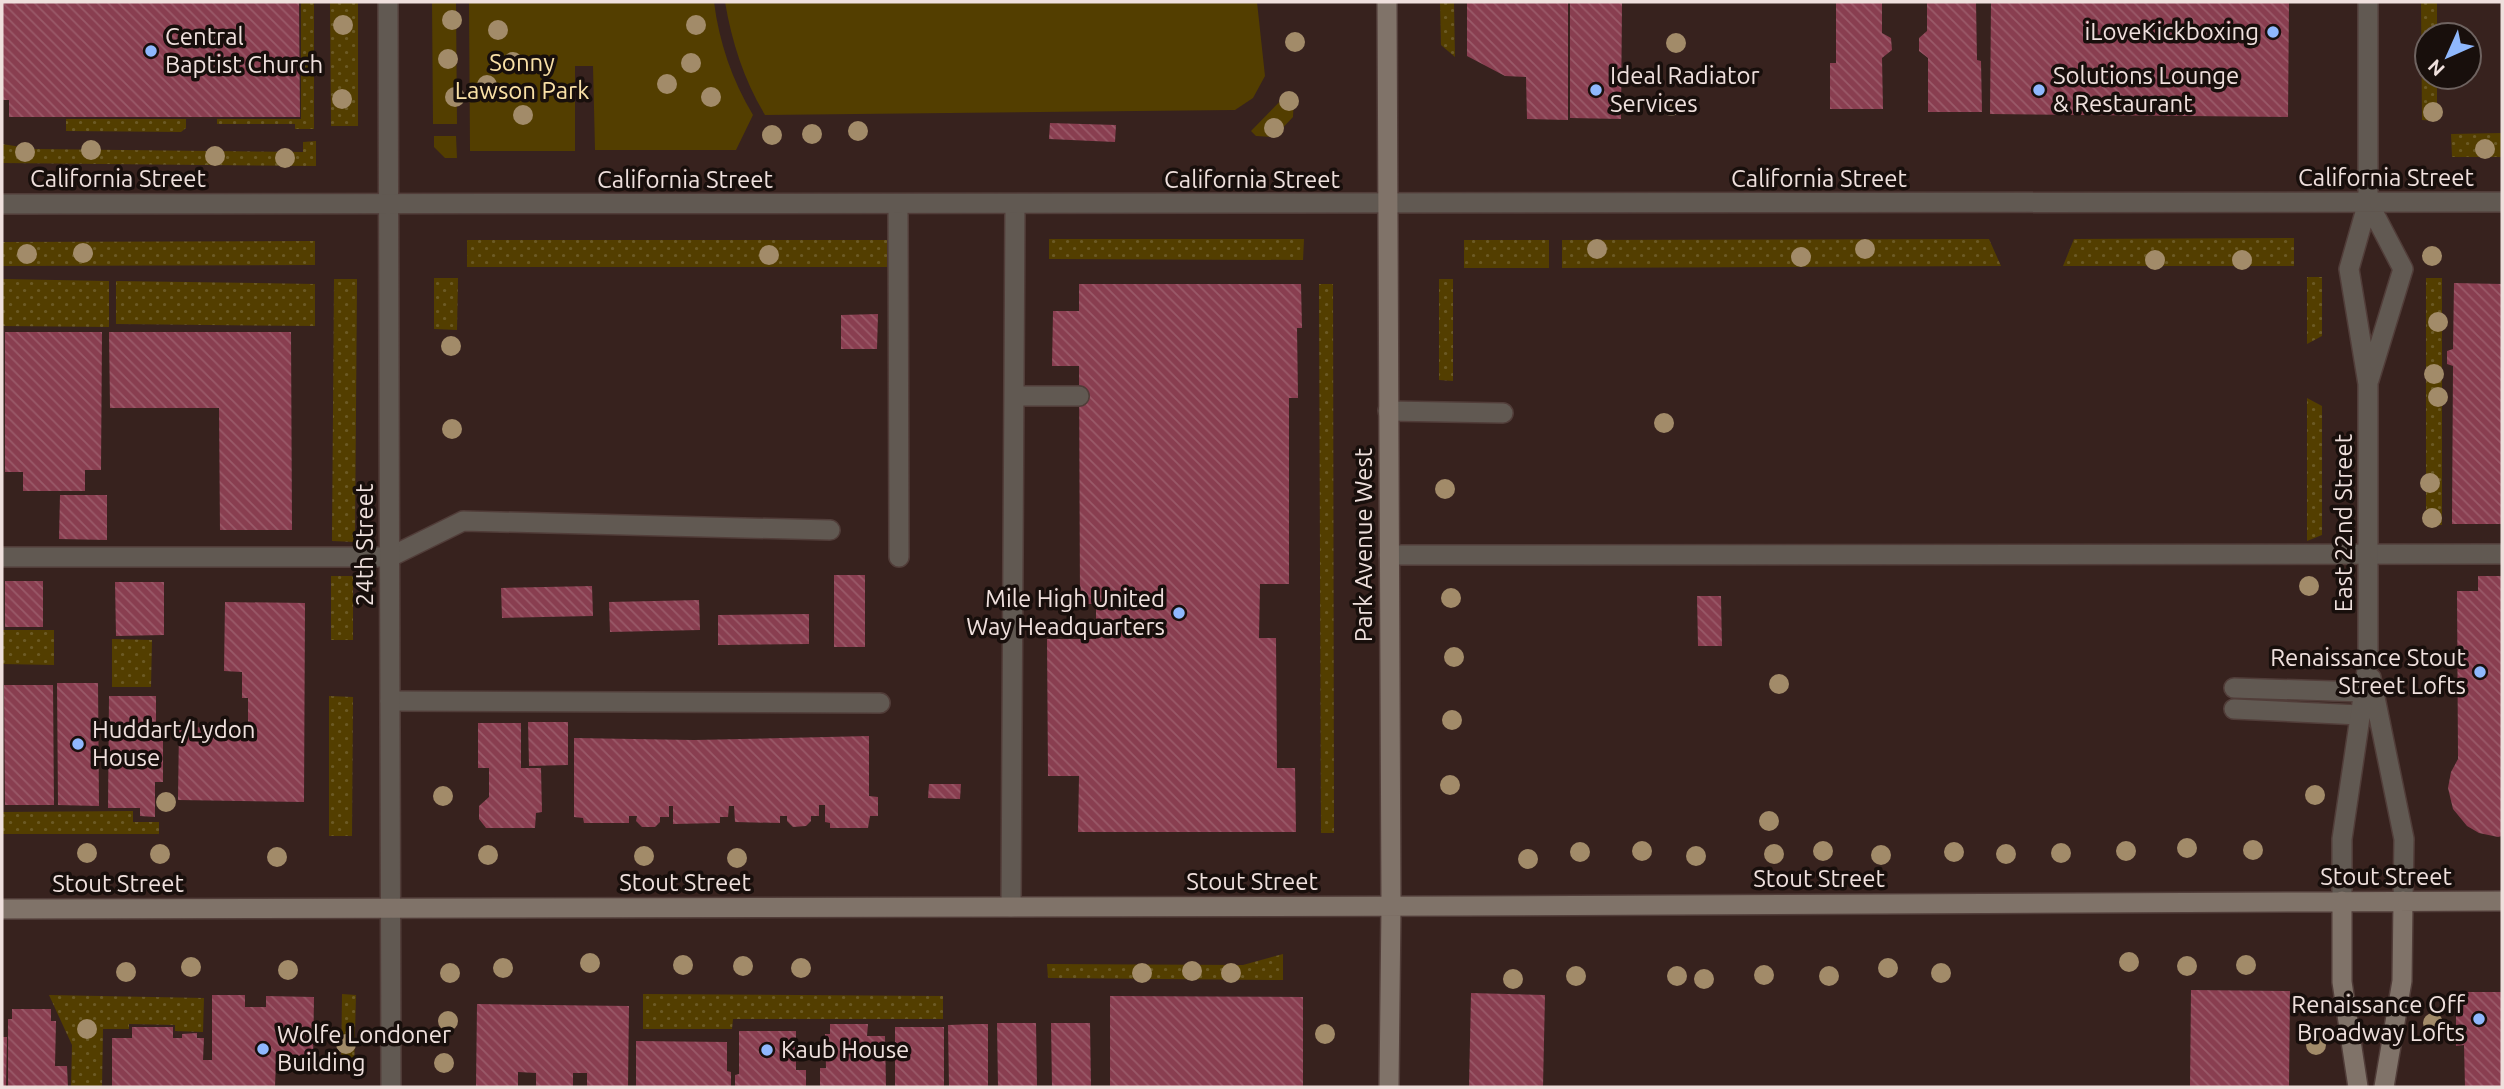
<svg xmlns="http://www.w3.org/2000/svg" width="2504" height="1089" font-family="Ubuntu,sans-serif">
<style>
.grass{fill:url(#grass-dots)}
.park{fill:#533e00}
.building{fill:url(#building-back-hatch)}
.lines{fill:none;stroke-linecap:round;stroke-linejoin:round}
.service-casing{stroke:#513d39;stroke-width:22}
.minor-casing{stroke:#513d39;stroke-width:22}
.tertiary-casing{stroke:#513d39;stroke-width:22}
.secondary-casing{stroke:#513d39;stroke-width:22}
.service{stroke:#615952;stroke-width:19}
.minor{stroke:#615952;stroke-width:19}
.tertiary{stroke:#615952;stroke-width:19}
.secondary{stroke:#807369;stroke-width:19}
.tree{fill:#a28b69}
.poi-dot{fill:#8fb8fd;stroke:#180f0c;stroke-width:2.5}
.labels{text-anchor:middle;stroke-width:7;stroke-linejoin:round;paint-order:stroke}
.poi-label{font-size:24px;fill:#efe0dd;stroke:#180f0c;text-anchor:start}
.park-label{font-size:24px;fill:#fae1a7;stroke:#180f0c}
.street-label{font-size:24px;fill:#efe0dd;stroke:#180f0c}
</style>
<defs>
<pattern id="grass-dots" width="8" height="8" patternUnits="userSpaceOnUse" patternTransform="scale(1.75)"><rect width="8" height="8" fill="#533e00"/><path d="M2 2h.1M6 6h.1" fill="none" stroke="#6c5a25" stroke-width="1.8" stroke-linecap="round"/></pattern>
<pattern id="building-back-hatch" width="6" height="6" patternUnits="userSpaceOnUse" patternTransform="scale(1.75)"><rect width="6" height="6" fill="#893e50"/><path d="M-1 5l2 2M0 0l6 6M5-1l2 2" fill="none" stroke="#9a5a69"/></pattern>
</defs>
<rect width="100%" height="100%" fill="#37221e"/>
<path class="grass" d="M 301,2 L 314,2 L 314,129 L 295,129 L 295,124 L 217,124 L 217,119 L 301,119 Z
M 330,2 L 358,2 L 358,126 L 331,126 Z
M 1440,2 L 1454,2 L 1455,57 L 1441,45 Z
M 2421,2 L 2437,2 L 2437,35 L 2427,35 L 2427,77 L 2437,77 L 2437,121 L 2422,120 Z
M 66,119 L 186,119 L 186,128 L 181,132 L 66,131 Z
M 2502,133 L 2502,157 L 2452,157 L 2451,134 Z
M 316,141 L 316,166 L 2,163 L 2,144 L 34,149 L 303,152 L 303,142 Z
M 2294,238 L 2294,266 L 2063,266 L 2074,239 Z
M 1049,239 L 1304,239 L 1303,260 L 1049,259 Z
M 1989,239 L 2001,266 L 1562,268 L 1562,240 Z
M 467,240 L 887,240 L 887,267 L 467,267 Z
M 1464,240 L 1549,240 L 1549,268 L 1464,268 Z
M 315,241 L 315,265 L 2,266 L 2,242 Z
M 2307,277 L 2322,277 L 2322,336 L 2307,344 Z
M 434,278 L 458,278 L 457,330 L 434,329 Z
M 2426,278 L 2442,278 L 2442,525 L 2426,525 Z
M 2,279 L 109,281 L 109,327 L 2,326 Z
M 334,279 L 357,279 L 355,542 L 332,541 Z
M 1439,279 L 1453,279 L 1453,381 L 1439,380 Z
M 116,281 L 315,284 L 315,326 L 116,324 Z
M 1319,284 L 1333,284 L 1334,833 L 1321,833 Z
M 2307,398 L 2322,406 L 2322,535 L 2307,541 Z
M 331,576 L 353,576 L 353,640 L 331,640 Z
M 2,630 L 54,630 L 54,665 L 2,664 Z
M 112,639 L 152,640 L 151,687 L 112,687 Z
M 329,696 L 353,697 L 352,836 L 329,836 Z
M 133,811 L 133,822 L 159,822 L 159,834 L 2,834 L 2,812 Z
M 1283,954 L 1283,980 L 1048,978 L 1047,964 L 1243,965 Z
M 342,994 L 356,995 L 354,1071 L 341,1071 Z
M 643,994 L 943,996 L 943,1019 L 733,1019 L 732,1029 L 643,1029 Z
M 49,995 L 204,998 L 203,1032 L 175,1031 L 175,1025 L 129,1024 L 129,1029 L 103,1029 L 102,1087 L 71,1087 L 72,1045 Z"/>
<path class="park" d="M 432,2 L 456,2 L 457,124 L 433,124 Z
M 469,2 L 714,2 C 719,42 732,80 753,115 L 736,150 L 595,150 L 593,66 L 575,66 L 575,151 L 470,151 Z
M 725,2 L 1257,2 L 1265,76 L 1253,98 L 1235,110 L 765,115 C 744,80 732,43 725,2 Z
M 1289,92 L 1294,97 L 1293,117 L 1274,137 L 1256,136 L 1251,131 Z
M 434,136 L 456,136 L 457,158 L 445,158 L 434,147 Z"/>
<path class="building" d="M 2,2 L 299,2 L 300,117 L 9,117 L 9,100 L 2,100 Z
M 1467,2 L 1568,2 L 1568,120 L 1527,119 L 1526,77 L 1505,76 L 1467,56 Z
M 1570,2 L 1622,2 L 1621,119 L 1570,118 Z
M 1836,2 L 1882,2 L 1882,33 L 1891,38 L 1892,50 L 1882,58 L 1883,109 L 1830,109 L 1830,63 L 1836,63 Z
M 1927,2 L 1976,2 L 1977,60 L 1981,61 L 1982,112 L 1928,112 L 1928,58 L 1919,51 L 1919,38 L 1927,31 Z
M 1991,2 L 2289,2 L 2288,117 L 1990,114 Z
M 1050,123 L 1116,125 L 1115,142 L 1049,139 Z
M 2454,283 L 2502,284 L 2502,524 L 2452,524 L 2453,366 L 2447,364 L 2447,351 L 2453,349 Z
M 1079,284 L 1301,284 L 1302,328 L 1297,328 L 1298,398 L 1289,398 L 1289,584 L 1260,584 L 1259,638 L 1276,638 L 1277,768 L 1295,768 L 1296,832 L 1078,832 L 1079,776 L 1048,776 L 1047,639 L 1096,639 L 1096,604 L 1080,604 L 1079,366 L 1052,366 L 1053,311 L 1079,311 Z
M 878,314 L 877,349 L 841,349 L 841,315 Z
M 5,332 L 102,332 L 101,470 L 85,470 L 85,491 L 23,491 L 23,472 L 5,472 Z
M 109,332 L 291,332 L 292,530 L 220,530 L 219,408 L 110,408 Z
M 60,495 L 107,495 L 107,540 L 59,539 Z
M 834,575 L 865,575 L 865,647 L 834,647 Z
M 2478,576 L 2502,576 L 2502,836 L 2498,837 L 2479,833 L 2467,826 L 2453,809 L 2448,788 L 2451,772 L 2458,759 L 2457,591 L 2478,591 Z
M 5,581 L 43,581 L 43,627 L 5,627 Z
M 115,582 L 164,582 L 164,635 L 116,636 Z
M 592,586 L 593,616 L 502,618 L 501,588 Z
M 1697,596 L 1721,596 L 1722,646 L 1698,646 Z
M 699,600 L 700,630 L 610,632 L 609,602 Z
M 225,602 L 305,603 L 304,802 L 178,800 L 179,727 L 248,728 L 248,698 L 242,698 L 242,672 L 224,671 Z
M 809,614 L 809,644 L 718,645 L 718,615 Z
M 57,683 L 98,683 L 99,806 L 58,805 Z
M 4,685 L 53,685 L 54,805 L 5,805 Z
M 109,696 L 156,696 L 156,726 L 163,726 L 163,782 L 155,782 L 155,817 L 140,816 L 140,808 L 108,808 Z
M 528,722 L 568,722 L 568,765 L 529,766 Z
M 478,723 L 521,723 L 521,768 L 541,768 L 542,812 L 536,813 L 535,828 L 486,828 L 479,819 L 479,806 L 489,797 L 489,768 L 478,768 Z
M 869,736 L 869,796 L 878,797 L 878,816 L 870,816 L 868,828 L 830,828 L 830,823 L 825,822 L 825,805 L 819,805 L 819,816 L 811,816 L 811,821 L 806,826 L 793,827 L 787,821 L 787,816 L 780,816 L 780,823 L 735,822 L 734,806 L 729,806 L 728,817 L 720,817 L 720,823 L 673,824 L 673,806 L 669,806 L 669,817 L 660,817 L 660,822 L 655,827 L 642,827 L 636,821 L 637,816 L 629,816 L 629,823 L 584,823 L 583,818 L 574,817 L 574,738 L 694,740 Z
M 929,784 L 961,784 L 960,799 L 928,798 Z
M 2191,990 L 2290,991 L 2289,1087 L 2190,1087 Z
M 2456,992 L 2502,992 L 2502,1087 L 2465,1087 L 2464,1045 L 2456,1046 Z
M 1471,993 L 1545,995 L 1543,1087 L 1469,1087 Z
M 212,995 L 245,995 L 245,1007 L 266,1007 L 266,996 L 314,997 L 313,1061 L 276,1060 L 275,1087 L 112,1087 L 112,1038 L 132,1038 L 132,1027 L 173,1027 L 173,1038 L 182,1038 L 182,1034 L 197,1033 L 197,1038 L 204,1038 L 203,1060 L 212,1060 Z
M 1110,996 L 1303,997 L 1303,1087 L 1110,1087 Z
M 477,1004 L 629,1006 L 628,1087 L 587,1087 L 587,1073 L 573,1073 L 573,1087 L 536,1087 L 536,1073 L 518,1072 L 518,1087 L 476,1087 Z
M 12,1009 L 51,1009 L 51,1021 L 56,1021 L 55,1066 L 67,1066 L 68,1087 L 8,1087 L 8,1019 L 12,1019 Z
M 997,1023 L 1036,1023 L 1037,1087 L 998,1087 Z
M 1051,1023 L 1090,1023 L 1091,1087 L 1052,1087 Z
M 830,1024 L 868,1024 L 867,1036 L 885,1036 L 886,1087 L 820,1087 L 820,1068 L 826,1068 L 825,1034 L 830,1034 Z
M 977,1024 L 988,1024 L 988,1087 L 949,1087 L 948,1025 Z
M 895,1027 L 944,1027 L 944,1087 L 895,1087 Z
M 739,1031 L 796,1031 L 796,1070 L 806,1070 L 806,1087 L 735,1087 L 735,1075 L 739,1074 Z
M 2,1037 L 7,1037 L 6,1087 L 2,1087 Z
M 636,1041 L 727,1042 L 727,1071 L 731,1072 L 731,1087 L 636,1087 Z"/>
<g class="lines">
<g class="service-casing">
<path id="service" d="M 898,205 L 899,557
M 1014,396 L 1079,396
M 1388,411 L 1503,413
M 1389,555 L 2502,554
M 2,557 L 390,557 L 463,521 L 830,530
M 2234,688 L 2364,692
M 390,701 L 880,703
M 2234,709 L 2360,715
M 1011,907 L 1015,205"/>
</g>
<g class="minor-casing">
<path id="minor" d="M 388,2 L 391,1087"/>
</g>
<g class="tertiary-casing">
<path id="tertiary" d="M 2368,202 L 2403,269 L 2369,380
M 2,204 L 2502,202
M 2371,678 L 2404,839 L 2403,901
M 2342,901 L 2342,839 L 2368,663 L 2368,384 L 2349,269 L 2368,202 L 2368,2"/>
</g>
<g class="secondary-casing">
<path id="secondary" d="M 1387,2 L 1391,906 L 1389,1087
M 2342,901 L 2342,982 L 2358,1087
M 2,909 L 1463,906 L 2502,901
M 2384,1087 L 2402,981 L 2403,901"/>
</g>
<use href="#service" class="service"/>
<use href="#minor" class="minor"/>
<use href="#tertiary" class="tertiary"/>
<use href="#secondary" class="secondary"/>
</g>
<g class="tree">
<circle cx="452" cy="20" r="10"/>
<circle cx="343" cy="25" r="10"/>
<circle cx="696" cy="25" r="10"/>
<circle cx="498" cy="30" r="10"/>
<circle cx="1295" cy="42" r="10"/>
<circle cx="1676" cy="43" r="10"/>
<circle cx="448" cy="59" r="10"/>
<circle cx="513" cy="62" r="10"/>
<circle cx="691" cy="63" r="10"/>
<circle cx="667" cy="84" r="10"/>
<circle cx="487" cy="85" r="10"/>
<circle cx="455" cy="97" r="10"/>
<circle cx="711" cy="97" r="10"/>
<circle cx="342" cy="99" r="10"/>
<circle cx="1289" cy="101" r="10"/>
<circle cx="1671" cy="106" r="10"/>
<circle cx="2433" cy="112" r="10"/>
<circle cx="523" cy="115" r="10"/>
<circle cx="1274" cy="128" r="10"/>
<circle cx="858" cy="131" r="10"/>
<circle cx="812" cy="134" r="10"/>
<circle cx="772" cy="135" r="10"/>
<circle cx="2485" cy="149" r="10"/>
<circle cx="91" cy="150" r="10"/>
<circle cx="25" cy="152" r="10"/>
<circle cx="215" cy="156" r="10"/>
<circle cx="285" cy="158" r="10"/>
<circle cx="1597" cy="249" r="10"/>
<circle cx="1865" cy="249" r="10"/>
<circle cx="83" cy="253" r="10"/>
<circle cx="27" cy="254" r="10"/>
<circle cx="769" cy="255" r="10"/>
<circle cx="2432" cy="256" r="10"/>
<circle cx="1801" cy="257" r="10"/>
<circle cx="2155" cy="260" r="10"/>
<circle cx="2242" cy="260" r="10"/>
<circle cx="2438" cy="322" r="10"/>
<circle cx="451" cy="346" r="10"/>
<circle cx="2434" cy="374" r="10"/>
<circle cx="2438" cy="397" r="10"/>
<circle cx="1664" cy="423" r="10"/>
<circle cx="452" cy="429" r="10"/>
<circle cx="2430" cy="483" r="10"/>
<circle cx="1445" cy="489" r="10"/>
<circle cx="2432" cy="518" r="10"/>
<circle cx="2309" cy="586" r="10"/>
<circle cx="1451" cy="598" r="10"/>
<circle cx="1454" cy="657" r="10"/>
<circle cx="1779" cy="684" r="10"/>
<circle cx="1452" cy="720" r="10"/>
<circle cx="1450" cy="785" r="10"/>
<circle cx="2315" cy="795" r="10"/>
<circle cx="443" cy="796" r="10"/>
<circle cx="166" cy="802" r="10"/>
<circle cx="1769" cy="821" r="10"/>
<circle cx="2187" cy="848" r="10"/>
<circle cx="2253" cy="850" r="10"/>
<circle cx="1642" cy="851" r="10"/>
<circle cx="1823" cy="851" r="10"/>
<circle cx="2126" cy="851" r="10"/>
<circle cx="1580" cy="852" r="10"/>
<circle cx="1954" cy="852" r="10"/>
<circle cx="87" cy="853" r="10"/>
<circle cx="2061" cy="853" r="10"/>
<circle cx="160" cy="854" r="10"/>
<circle cx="1774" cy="854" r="10"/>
<circle cx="2006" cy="854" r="10"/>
<circle cx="488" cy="855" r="10"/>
<circle cx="1881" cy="855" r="10"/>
<circle cx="644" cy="856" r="10"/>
<circle cx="1696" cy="856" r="10"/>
<circle cx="277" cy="857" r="10"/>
<circle cx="737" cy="858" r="10"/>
<circle cx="1528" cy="859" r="10"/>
<circle cx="2129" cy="962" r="10"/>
<circle cx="590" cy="963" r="10"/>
<circle cx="683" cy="965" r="10"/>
<circle cx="2246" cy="965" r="10"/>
<circle cx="743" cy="966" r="10"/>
<circle cx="2187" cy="966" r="10"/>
<circle cx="191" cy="967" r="10"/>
<circle cx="503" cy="968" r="10"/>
<circle cx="801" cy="968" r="10"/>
<circle cx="1888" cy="968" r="10"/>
<circle cx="288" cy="970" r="10"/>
<circle cx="1192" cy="971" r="10"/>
<circle cx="126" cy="972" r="10"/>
<circle cx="450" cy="973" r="10"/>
<circle cx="1142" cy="973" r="10"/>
<circle cx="1231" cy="973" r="10"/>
<circle cx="1941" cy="973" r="10"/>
<circle cx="1764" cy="975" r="10"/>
<circle cx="1576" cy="976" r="10"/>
<circle cx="1677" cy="976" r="10"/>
<circle cx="1829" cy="976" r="10"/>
<circle cx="1513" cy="979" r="10"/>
<circle cx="1704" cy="979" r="10"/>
<circle cx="448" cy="1021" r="10"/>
<circle cx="2433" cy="1023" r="10"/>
<circle cx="87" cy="1029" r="10"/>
<circle cx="1325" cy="1034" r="10"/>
<circle cx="346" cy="1044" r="10"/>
<circle cx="2316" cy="1045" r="10"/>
<circle cx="444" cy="1063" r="10"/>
</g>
<g class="poi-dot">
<circle cx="2273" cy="32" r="7"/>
<circle cx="151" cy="51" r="7"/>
<circle cx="1596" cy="90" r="7"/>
<circle cx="2039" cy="90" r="7"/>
<circle cx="1179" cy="613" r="7"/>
<circle cx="2480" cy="672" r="7"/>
<circle cx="78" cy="744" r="7"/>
<circle cx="2479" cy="1019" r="7"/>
<circle cx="263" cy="1049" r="7"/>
<circle cx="767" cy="1050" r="7"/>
</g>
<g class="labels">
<g class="poi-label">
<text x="2259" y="40" text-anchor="end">iLoveKickboxing</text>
<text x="165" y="45">Central<tspan x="165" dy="28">Baptist Church</tspan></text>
<text x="1610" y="84">Ideal Radiator<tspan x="1610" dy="28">Services</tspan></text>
<text x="2053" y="84">Solutions Lounge<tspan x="2053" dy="28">&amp; Restaurant</tspan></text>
<text x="1165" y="607" text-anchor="end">Mile High United<tspan x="1165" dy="28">Way Headquarters</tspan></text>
<text x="2466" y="666" text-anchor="end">Renaissance Stout<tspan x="2466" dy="28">Street Lofts</tspan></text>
<text x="92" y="738">Huddart/Lydon<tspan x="92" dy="28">House</tspan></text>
<text x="2465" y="1013" text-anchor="end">Renaissance Off<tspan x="2465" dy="28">Broadway Lofts</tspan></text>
<text x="277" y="1043">Wolfe Londoner<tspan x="277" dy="28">Building</tspan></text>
<text x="781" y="1058">Kaub House</text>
</g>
<g class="park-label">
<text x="522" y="71">Sonny<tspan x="522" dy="28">Lawson Park</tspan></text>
</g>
<g class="street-label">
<text x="2386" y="186">California Street</text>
<text x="118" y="187">California Street</text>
<text x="1819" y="187">California Street</text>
<text x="685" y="188">California Street</text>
<text x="1252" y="188">California Street</text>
<text transform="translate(2344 523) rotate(-90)" y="8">East 22nd Street</text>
<text transform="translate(365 545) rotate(-90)" y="8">24th Street</text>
<text transform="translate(1364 545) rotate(-90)" y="8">Park Avenue West</text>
<text x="2386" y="885">Stout Street</text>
<text x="1819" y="887">Stout Street</text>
<text x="1252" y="890">Stout Street</text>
<text x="685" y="891">Stout Street</text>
<text x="118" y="892">Stout Street</text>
</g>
</g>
<rect width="2504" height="1089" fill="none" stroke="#efe0dd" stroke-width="7"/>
<g transform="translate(2448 56) rotate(225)"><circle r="33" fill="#180f0c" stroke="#6e6360" stroke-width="2"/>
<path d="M0-5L12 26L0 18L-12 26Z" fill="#8fb8fd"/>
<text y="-10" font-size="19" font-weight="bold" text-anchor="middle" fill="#efe0dd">N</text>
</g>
</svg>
